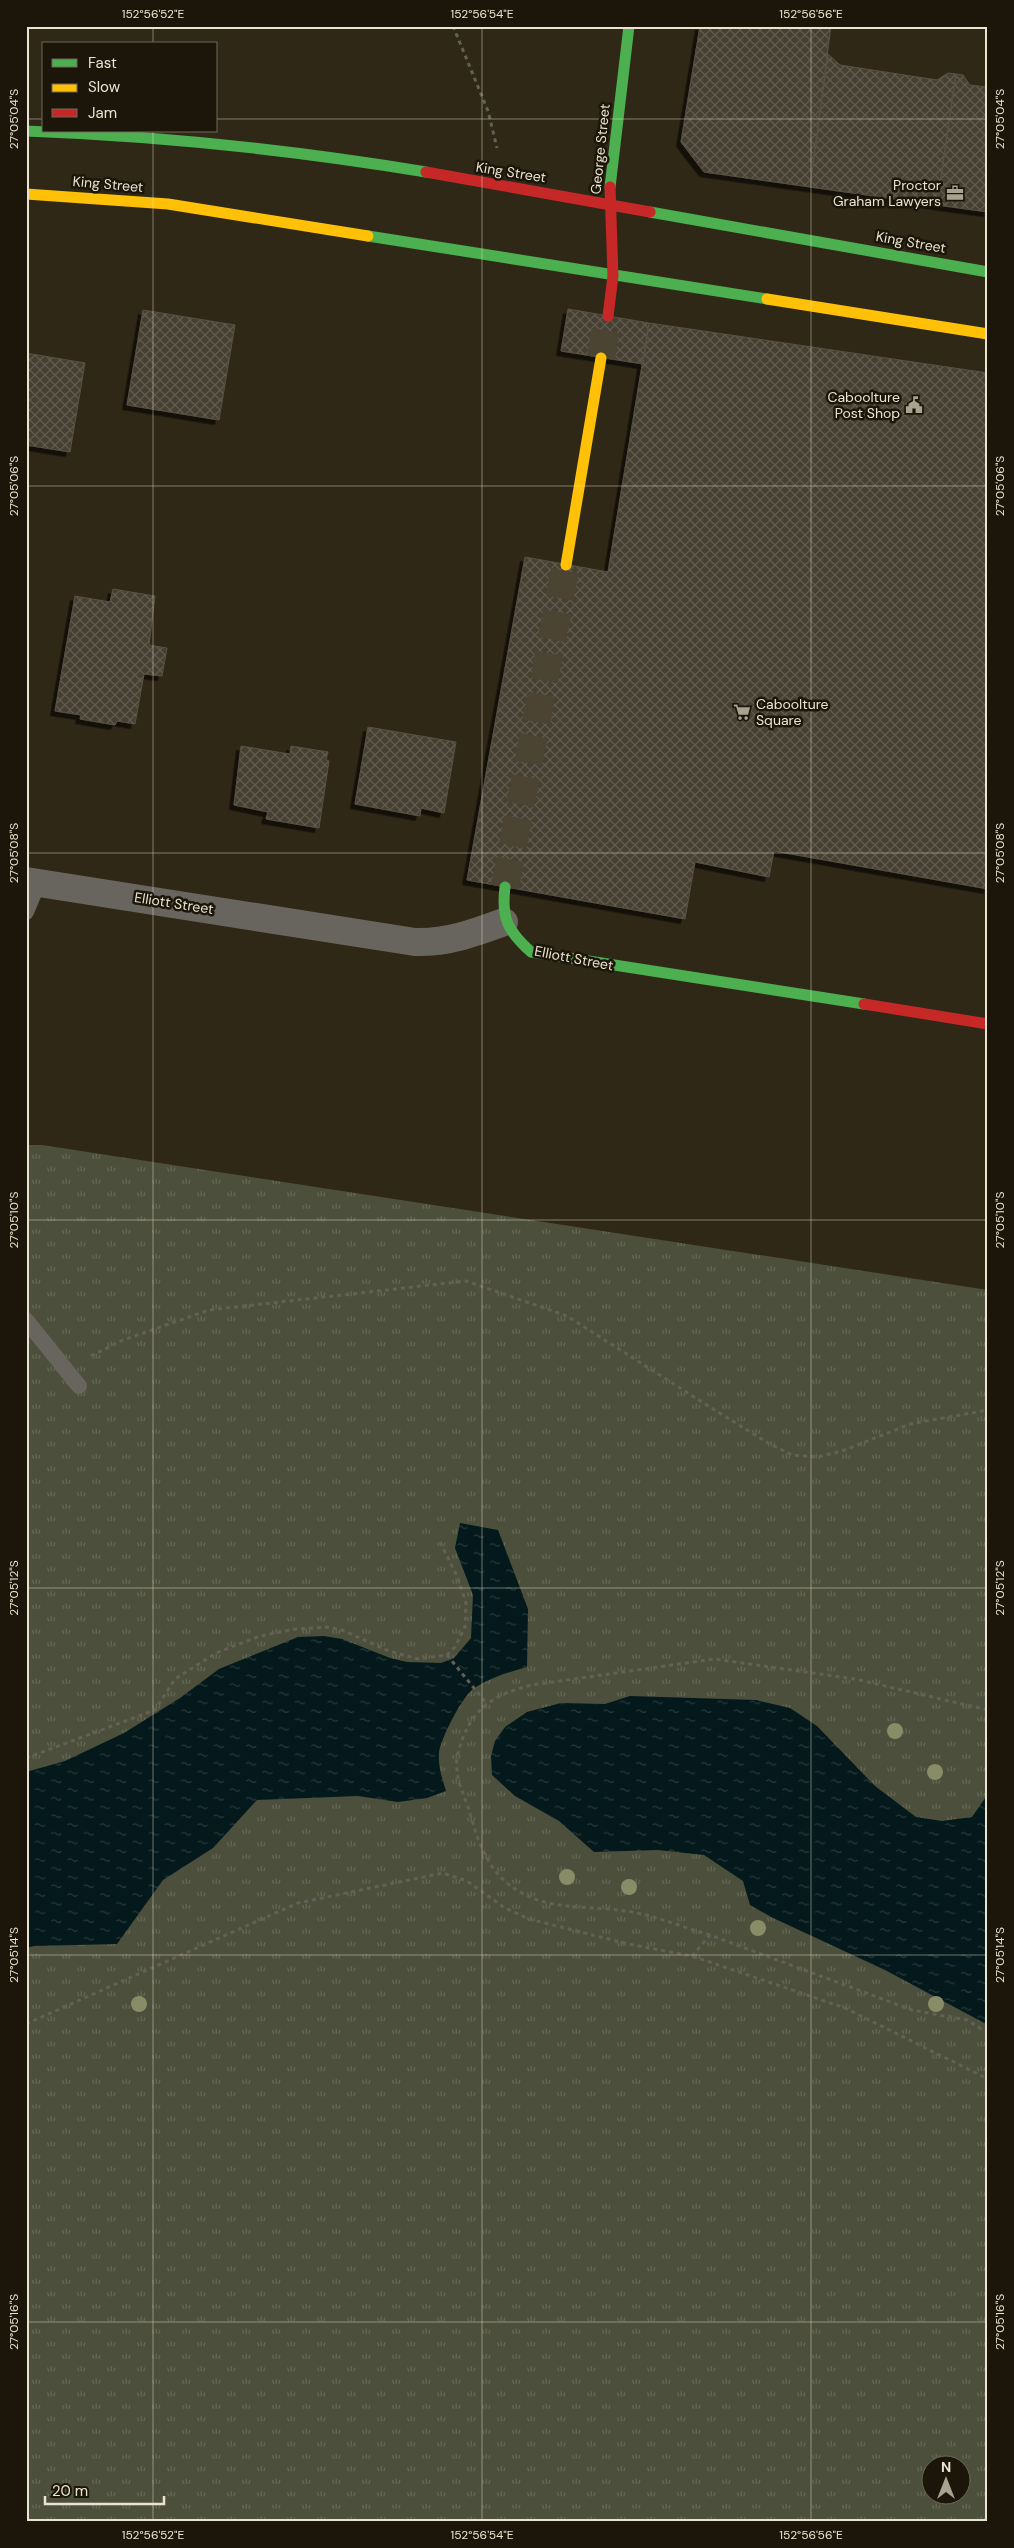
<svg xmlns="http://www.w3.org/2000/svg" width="1014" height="2548" font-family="'DM Sans',sans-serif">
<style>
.park{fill:url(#park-tufts);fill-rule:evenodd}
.water{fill:url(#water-ripples)}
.building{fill:url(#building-cross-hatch);stroke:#585245;filter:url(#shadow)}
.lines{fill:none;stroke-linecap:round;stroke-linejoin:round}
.secondary-tunnel{stroke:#4b4433;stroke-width:28;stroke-dasharray:28 14;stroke-linecap:butt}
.path{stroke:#646058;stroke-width:3;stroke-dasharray:4 4;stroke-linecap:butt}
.lane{stroke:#68655e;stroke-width:16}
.street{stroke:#68655e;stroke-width:28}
.fast{stroke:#4caf50;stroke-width:11}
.slow{stroke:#ffc107;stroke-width:11}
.jam{stroke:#c62828;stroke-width:11}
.tree{fill:#898d67}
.ticks{fill:none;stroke:#ebe3d1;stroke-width:1;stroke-opacity:0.45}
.labels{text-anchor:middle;stroke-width:5;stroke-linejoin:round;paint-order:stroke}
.street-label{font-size:14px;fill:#ebe3d1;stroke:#1b1609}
.poi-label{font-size:14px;fill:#ebe3d1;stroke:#1b1609;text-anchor:end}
.neatline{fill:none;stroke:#ebe3d1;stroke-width:2}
.ticks-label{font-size:12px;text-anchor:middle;fill:#ebe3d1}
</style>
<defs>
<pattern id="park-tufts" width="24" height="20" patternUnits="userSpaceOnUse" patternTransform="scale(1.25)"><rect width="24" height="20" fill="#4c4f3b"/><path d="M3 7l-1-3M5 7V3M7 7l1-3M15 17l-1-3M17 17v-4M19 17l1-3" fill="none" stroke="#666856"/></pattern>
<pattern id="water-ripples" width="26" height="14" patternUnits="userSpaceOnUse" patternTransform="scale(1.25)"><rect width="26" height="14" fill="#04191c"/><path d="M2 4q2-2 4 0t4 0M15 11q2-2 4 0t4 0" fill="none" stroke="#293a3c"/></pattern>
<pattern id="building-cross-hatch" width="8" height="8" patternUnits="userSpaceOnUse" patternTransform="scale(1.25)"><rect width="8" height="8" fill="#453f32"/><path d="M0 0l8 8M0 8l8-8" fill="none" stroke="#605b4f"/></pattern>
<filter id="shadow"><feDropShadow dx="-4.5" dy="4.5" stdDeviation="0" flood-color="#0009"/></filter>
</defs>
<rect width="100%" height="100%" fill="#2f2817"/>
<path class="park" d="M 26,1145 L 42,1145 L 988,1290 L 988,2522 L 26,2522 ZM 932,2466 L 962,2466 L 962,2496 L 932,2496 Z"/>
<path class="water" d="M 460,1523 L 498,1530 L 528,1609 L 527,1667 C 509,1672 489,1678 473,1689 C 462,1697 440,1740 439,1753 C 438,1767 442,1778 446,1791 L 427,1798 L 398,1802 L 358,1796 L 257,1800 L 213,1848 L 163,1880 L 117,1944 L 34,1946 L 26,1948 L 26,1772 L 65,1761 L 124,1733 L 180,1698 L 219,1669 L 298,1637 L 324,1636 L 342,1639 L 390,1658 L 407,1662 L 441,1663 L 454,1658 L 471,1638 L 473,1595 L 455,1548 Z
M 630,1696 L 756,1700 L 790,1708 L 817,1726 L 875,1786 L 916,1817 L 942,1821 L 972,1817 L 988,1794 L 988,2025 L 885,1970 L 771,1917 L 750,1905 L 743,1881 L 704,1855 L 658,1850 L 594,1852 L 559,1821 L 515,1796 L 492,1775 L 491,1756 L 495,1741 L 505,1727 L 527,1712 L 561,1703 L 605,1704 Z"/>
<path class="building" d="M 700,26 L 831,26 L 810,187 L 704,172 L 681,142 Z
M 828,54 L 840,65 L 937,80 L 948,73 L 956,74 L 937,205 L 810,187 Z
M 956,74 L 963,75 L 970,85 L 988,87 L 988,212 L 937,205 Z
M 568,309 L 649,323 L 643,364 L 561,351 Z
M 143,310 L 235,325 L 219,420 L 127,405 Z
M 649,323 L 988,373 L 988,889 L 774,851 L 769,877 L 695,862 L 685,919 L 467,880 L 525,557 L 608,572 Z
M 26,353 L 85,363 L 70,452 L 26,445 Z
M 113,589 L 155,596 L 149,645 L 167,648 L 162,676 L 144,674 L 135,724 L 117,721 L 115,725 L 80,719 L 81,715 L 55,711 L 75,596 L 110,602 Z
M 368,727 L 456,742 L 444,813 L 421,808 L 420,816 L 355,804 Z
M 241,746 L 290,754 L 291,746 L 328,752 L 326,760 L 329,761 L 319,828 L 266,819 L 268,812 L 234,805 Z"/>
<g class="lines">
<path class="secondary-tunnel" d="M 601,358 L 608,316
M 505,887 L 566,565"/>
<path class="path" d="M 453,26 L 488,111 L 497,148
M 91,1356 L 123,1340 L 209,1310 L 466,1281 L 567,1316 L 710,1407 L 768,1443 L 792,1455 L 818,1457 L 845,1450 L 910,1424 L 988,1410
M 447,1655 L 487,1704
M 26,1758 L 155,1710 L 175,1679 L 216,1653 L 260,1636 L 296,1629 L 327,1627 L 342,1630 L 389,1651 L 418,1659 L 447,1655 L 455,1647 L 465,1627 L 466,1603 L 457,1576 L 440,1542
M 710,1935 C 682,1927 654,1915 626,1911 C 593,1906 551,1910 522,1893 C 490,1876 479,1846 470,1813 C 466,1799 458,1785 457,1770 C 455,1761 459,1749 462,1740 C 475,1705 497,1694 532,1685 L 714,1659 L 855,1679 L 988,1710
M 692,1956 L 710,1935 L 912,2010 L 967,2020 L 988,2033
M 26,2024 L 298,1903 L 443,1873 L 467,1881 L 505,1908 L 529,1919 L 628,1944 L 692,1956 L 845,2008 L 988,2079"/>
<path class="lane" d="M 26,912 L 39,881
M 26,1320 L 79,1386"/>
<path class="street" d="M 26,881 L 415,942 C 447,943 474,933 504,922"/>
<path class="fast" d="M 26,131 C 160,136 293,150 426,172
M 610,187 L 629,26
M 650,212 L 988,272
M 368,236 L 767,299
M 505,887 C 501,919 508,931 531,952 L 864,1004"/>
<path class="slow" d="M 26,194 L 168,204 L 368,236
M 767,299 L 988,334
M 566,565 L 601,358"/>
<path class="jam" d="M 426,172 L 650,212
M 608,316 L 613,276 L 610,187
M 864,1004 L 988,1024"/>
</g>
<g class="tree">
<circle cx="895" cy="1731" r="8"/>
<circle cx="935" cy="1772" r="8"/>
<circle cx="567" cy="1877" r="8"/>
<circle cx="629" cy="1887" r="8"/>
<circle cx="758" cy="1928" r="8"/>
<circle cx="139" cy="2004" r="8"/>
<circle cx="936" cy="2004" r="8"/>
</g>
<path class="ticks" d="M 153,26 L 153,44M 482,26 L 482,2522M 811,26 L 811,2522M 26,119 L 44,119M 216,119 L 988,119M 153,131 L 153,2522M 26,486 L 988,486M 26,853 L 988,853M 26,1220 L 988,1220M 26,1588 L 988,1588M 26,1955 L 988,1955M 26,2322 L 988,2322"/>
<defs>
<g id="office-bare" transform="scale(1.35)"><path d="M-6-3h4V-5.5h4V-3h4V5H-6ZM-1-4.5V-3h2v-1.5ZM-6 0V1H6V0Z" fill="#a9a290" stroke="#1b1609" stroke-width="2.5" paint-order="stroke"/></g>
<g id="civic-bare" transform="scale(1.35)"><path d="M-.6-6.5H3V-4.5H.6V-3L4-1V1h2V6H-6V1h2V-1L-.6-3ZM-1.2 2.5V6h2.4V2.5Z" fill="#a9a290" stroke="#1b1609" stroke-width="2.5" paint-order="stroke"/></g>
<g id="supermarket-bare" transform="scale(1.35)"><path d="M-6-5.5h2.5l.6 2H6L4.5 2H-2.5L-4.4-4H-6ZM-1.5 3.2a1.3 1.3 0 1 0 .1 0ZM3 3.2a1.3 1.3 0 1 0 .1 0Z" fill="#a9a290" stroke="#1b1609" stroke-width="2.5" paint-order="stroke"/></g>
</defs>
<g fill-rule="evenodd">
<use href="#office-bare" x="955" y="193"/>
<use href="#civic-bare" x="914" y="405"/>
<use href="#supermarket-bare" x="742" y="712"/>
</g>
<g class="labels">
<g class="street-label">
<text transform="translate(600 149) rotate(-84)" y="5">George Street</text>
<text transform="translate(511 172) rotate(9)" y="5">King Street</text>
<text transform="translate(108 184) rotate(5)" y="5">King Street</text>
<text transform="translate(911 242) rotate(10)" y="5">King Street</text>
<text transform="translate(174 903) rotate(9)" y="5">Elliott Street</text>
<text transform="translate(574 958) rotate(11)" y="5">Elliott Street</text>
</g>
<g class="poi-label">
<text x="941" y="190">Proctor<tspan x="941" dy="16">Graham Lawyers</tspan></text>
<text x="900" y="402">Caboolture<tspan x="900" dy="16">Post Shop</tspan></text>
<text x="756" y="709" text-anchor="start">Caboolture<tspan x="756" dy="16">Square</tspan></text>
</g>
</g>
<rect width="1014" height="2548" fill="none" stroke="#1b1609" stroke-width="55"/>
<rect x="42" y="42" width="175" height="90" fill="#1b1609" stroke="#6e6859"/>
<rect x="52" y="59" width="25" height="8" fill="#4caf50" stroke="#6e6859"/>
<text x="88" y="68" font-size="15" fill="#ebe3d1">Fast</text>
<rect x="52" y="84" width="25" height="8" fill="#ffc107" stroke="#6e6859"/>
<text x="88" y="92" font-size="15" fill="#ebe3d1">Slow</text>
<rect x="52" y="109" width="25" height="8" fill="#c62828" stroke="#6e6859"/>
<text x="88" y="118" font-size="15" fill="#ebe3d1">Jam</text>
<g transform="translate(946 2480)"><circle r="24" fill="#1b1609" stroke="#6e6859"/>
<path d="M0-4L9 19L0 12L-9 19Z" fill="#a9a290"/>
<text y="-8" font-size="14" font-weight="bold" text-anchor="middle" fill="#ebe3d1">N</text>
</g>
<path d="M45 2496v8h119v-8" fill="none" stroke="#ebe3d1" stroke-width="2.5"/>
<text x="52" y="2496" font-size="15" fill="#ebe3d1" stroke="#1b1609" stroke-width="4" paint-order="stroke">20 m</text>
<rect x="28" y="28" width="958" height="2492" class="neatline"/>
<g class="ticks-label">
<text x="153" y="18">152°56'52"E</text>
<text x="482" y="18">152°56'54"E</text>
<text x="811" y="18">152°56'56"E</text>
<text transform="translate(14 119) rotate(-90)" y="4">27°05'04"S</text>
<text transform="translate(1000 119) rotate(-90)" y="4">27°05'04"S</text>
<text transform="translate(14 486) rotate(-90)" y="4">27°05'06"S</text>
<text transform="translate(1000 486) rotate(-90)" y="4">27°05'06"S</text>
<text transform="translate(14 853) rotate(-90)" y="4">27°05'08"S</text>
<text transform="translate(1000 853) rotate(-90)" y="4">27°05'08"S</text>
<text transform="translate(14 1220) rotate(-90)" y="4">27°05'10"S</text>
<text transform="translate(1000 1220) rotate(-90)" y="4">27°05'10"S</text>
<text transform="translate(14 1588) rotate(-90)" y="4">27°05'12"S</text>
<text transform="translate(1000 1588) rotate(-90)" y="4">27°05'12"S</text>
<text transform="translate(14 1955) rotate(-90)" y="4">27°05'14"S</text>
<text transform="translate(1000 1955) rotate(-90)" y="4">27°05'14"S</text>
<text transform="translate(14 2322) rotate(-90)" y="4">27°05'16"S</text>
<text transform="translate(1000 2322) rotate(-90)" y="4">27°05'16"S</text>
<text x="153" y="2539">152°56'52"E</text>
<text x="482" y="2539">152°56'54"E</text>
<text x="811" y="2539">152°56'56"E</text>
</g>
</svg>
